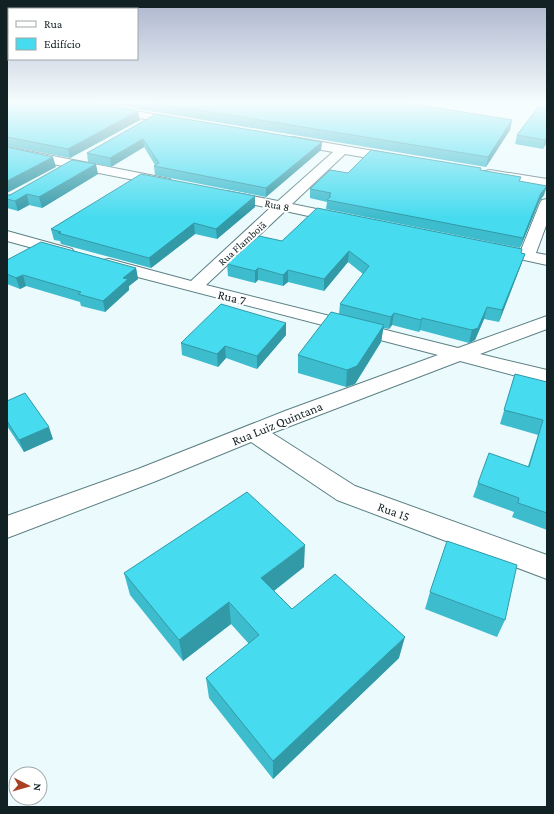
<svg xmlns="http://www.w3.org/2000/svg" width="554" height="814" font-family="'Crimson Pro',serif">
<style>
.lines{fill:none;stroke-linecap:round;stroke-linejoin:round}
.street-casing{stroke:#5c8085;stroke-width:2}
.street{fill:#fff;fill-rule:evenodd}
.wall{fill:#3dbcce}
.shaded-wall{fill:#3299a7}
.building{fill:#47dbef;stroke:#3299a7}
.labels{text-anchor:middle;stroke-width:4;stroke-linejoin:round;paint-order:stroke}
.far-street-label{font-size:11px;fill:#122123;stroke:#fff}
.street-label{font-size:13px;fill:#122123;stroke:#fff}
</style>
<rect width="100%" height="100%" fill="#ebfbfd"/>
<g class="lines">
<g class="street-casing">
<path id="street" d="M 64,103 L 90,103 L 180,119 L 184,120 L 186,122 L 184,124 L 180,125 L 69,106 Z
M 293,137 L 397,155 L 402,156 L 403,159 L 402,162 L 397,163 L 345,154 L 292,204 L 346,215 L 349,218 L 346,221 L 341,223 L 285,211 L 206,285 L 458,348 L 547,316 L 547,329 L 480,354 L 547,370 L 547,384 L 460,361 L 272,433 L 355,486 L 547,555 L 547,579 L 337,500 L 251,442 L 156,481 L 7,538 L 7,516 L 138,469 L 285,411 L 438,355 L 103,268 L 101,264 L 103,260 L 109,259 L 191,281 L 270,208 L 221,198 L 219,195 L 221,192 L 226,191 L 278,201 L 333,152 L 289,144 L 287,141 L 289,138 Z
M 7,147 L 165,178 L 170,179 L 172,182 L 170,185 L 165,186 L 7,155 Z
M 490,170 L 547,179 L 547,187 L 485,177 L 483,174 L 485,171 Z
M 547,199 L 547,223 L 536,253 L 547,255 L 547,265 L 488,252 L 486,249 L 488,246 L 494,244 L 521,250 L 540,203 L 542,200 Z
M 7,231 L 72,249 L 74,252 L 72,255 L 66,257 L 7,241 Z"/>
</g>
<use href="#street" class="street"/>
</g>
<path class="wall" d="M 7,103 L 140,120 L 70,158 L 7,146 Z
M 102,103 L 408,103 L 512,120 L 510,130 L 486,167 Z
M 539,106 L 547,142 L 543,149 L 515,144 L 517,135 Z
M 156,114 L 322,142 L 321,150 L 266,197 L 155,175 L 154,166 L 155,165 L 144,147 L 111,167 L 88,162 L 87,153 Z
M 481,170 L 520,181 L 544,195 L 539,202 L 520,248 L 326,209 L 327,202 L 310,198 L 310,189 L 348,173 Z
M 98,174 L 42,208 L 29,205 L 18,211 L 7,208 L 7,195 Z
M 255,196 L 255,207 L 217,239 L 195,234 L 151,268 L 61,244 L 60,241 L 54,240 L 51,229 Z
M 282,241 L 521,253 L 525,254 L 521,265 L 499,322 L 484,319 L 475,340 L 469,343 L 420,330 L 419,332 L 392,325 L 389,329 L 383,328 L 381,342 L 355,384 L 346,387 L 298,373 L 298,355 L 339,314 L 340,304 L 363,274 L 348,262 L 324,291 L 288,282 L 283,286 L 258,280 L 255,283 L 228,276 L 227,264 Z
M 7,260 L 136,268 L 138,279 L 129,286 L 129,290 L 105,312 L 81,306 L 80,302 L 26,286 L 20,289 L 7,284 Z
M 286,323 L 286,335 L 257,369 L 226,358 L 218,367 L 182,355 L 181,343 Z
M 515,374 L 547,382 L 547,530 L 512,517 L 514,512 L 473,497 L 478,483 L 528,466 L 538,435 L 500,424 Z
M 7,401 L 53,439 L 24,452 L 7,426 Z
M 304,567 L 274,591 L 292,609 L 399,658 L 273,779 L 209,698 L 206,678 L 249,644 L 231,624 L 183,661 L 130,595 L 124,573 Z
M 430,592 L 505,620 L 497,637 L 425,609 Z"/>
<path class="shaded-wall" d="M 138,111 L 140,120 L 70,158 L 68,149 Z
M 512,120 L 510,130 L 486,167 L 488,157 Z
M 547,137 L 547,142 L 543,149 L 545,140 Z
M 143,139 L 144,147 L 111,167 L 110,158 Z
M 322,142 L 321,150 L 266,197 L 266,188 Z
M 53,157 L 56,167 L 7,193 L 7,181 Z
M 96,164 L 98,174 L 42,208 L 39,197 Z
M 547,186 L 544,195 L 539,202 L 520,248 L 523,238 L 541,193 Z
M 27,194 L 29,205 L 18,211 L 15,201 Z
M 255,196 L 255,207 L 217,239 L 216,229 Z
M 194,223 L 195,234 L 151,268 L 149,258 Z
M 349,251 L 348,262 L 324,291 L 324,279 Z
M 525,254 L 521,265 L 499,322 L 502,310 Z
M 136,268 L 138,279 L 129,286 L 129,290 L 105,312 L 103,301 L 123,278 Z
M 258,268 L 258,280 L 255,283 L 255,271 Z
M 288,270 L 288,282 L 283,286 L 283,275 Z
M 23,275 L 26,286 L 20,289 L 16,278 Z
M 487,307 L 484,319 L 475,340 L 469,343 L 472,330 Z
M 394,313 L 392,325 L 389,329 L 391,317 Z
M 422,318 L 420,330 L 419,332 L 421,320 Z
M 286,323 L 286,335 L 257,369 L 257,356 Z
M 384,325 L 381,342 L 355,384 L 346,387 L 347,370 Z
M 225,346 L 226,358 L 218,367 L 217,354 Z
M 49,427 L 53,439 L 24,452 L 19,440 Z
M 305,545 L 304,567 L 262,600 L 261,578 Z
M 229,602 L 231,624 L 183,661 L 179,640 Z
M 405,637 L 399,658 L 273,779 L 273,761 Z"/>
<path class="building" d="M 7,103 L 95,103 L 138,111 L 68,149 L 7,137 Z
M 155,103 L 408,103 L 512,120 L 488,157 Z
M 539,106 L 547,107 L 547,137 L 545,140 L 517,135 Z
M 156,114 L 322,142 L 266,188 L 154,166 L 159,163 L 143,139 L 110,158 L 87,153 Z
M 7,147 L 53,157 L 7,181 Z
M 371,150 L 481,168 L 480,170 L 521,177 L 519,181 L 547,186 L 541,193 L 523,238 L 327,200 L 331,196 L 329,196 L 331,193 L 310,189 L 330,170 L 348,173 Z
M 72,160 L 96,164 L 39,197 L 27,194 L 15,201 L 7,199 L 7,195 L 10,195 Z
M 141,174 L 255,196 L 216,229 L 194,223 L 149,258 L 58,233 L 61,232 L 51,229 Z
M 317,208 L 522,249 L 521,253 L 525,254 L 502,310 L 487,307 L 478,328 L 472,330 L 422,318 L 421,320 L 394,313 L 391,317 L 340,304 L 369,266 L 349,251 L 324,279 L 288,270 L 283,275 L 258,268 L 255,271 L 227,264 L 259,236 L 282,241 Z
M 41,242 L 136,268 L 123,278 L 128,279 L 103,301 L 78,294 L 81,292 L 23,275 L 16,278 L 7,274 L 7,260 Z
M 221,304 L 286,323 L 257,356 L 225,346 L 217,354 L 181,343 Z
M 331,312 L 384,325 L 357,366 L 347,370 L 298,355 Z
M 515,374 L 547,382 L 547,513 L 518,503 L 519,498 L 478,483 L 489,453 L 529,467 L 543,420 L 504,410 Z
M 25,393 L 49,427 L 19,440 L 7,421 L 7,401 Z
M 247,492 L 305,545 L 261,578 L 292,609 L 335,574 L 405,637 L 273,761 L 206,678 L 259,635 L 229,602 L 179,640 L 124,573 Z
M 447,541 L 517,565 L 505,620 L 430,592 Z"/>
<linearGradient id="sky" x2="0" y2="1"><stop stop-color="#acb5cd"/><stop offset="0.47" stop-color="#f6fdfe"/><stop offset="1" stop-color="#f6fdfe" stop-opacity="0"/></linearGradient>
<rect width="554" height="217" fill="url(#sky)"/>
<g class="labels">
<g class="far-street-label">
<text transform="translate(277 205) rotate(11)" y="4">Rua 8</text>
<text transform="translate(242 243) rotate(-42)" y="4">Rua Flamboiã</text>
</g>
<g class="street-label">
<text transform="translate(232 297) rotate(14)" y="5">Rua 7</text>
<text transform="translate(277 423) rotate(-22)" y="5">Rua Luiz Quintana</text>
<text transform="translate(394 511) rotate(20)" y="5">Rua 15</text>
</g>
</g>
<rect width="554" height="814" fill="none" stroke="#122123" stroke-width="16"/>
<rect x="8" y="8" width="130" height="52" fill="#ffffff" stroke="#a0a6a7"/>
<rect x="16" y="21" width="20" height="6" fill="#ffffff" stroke="#a0a6a7"/>
<text x="44" y="28" font-size="12" fill="#122123">Rua</text>
<rect x="16" y="38" width="20" height="12" fill="#47dbef" stroke="#a0a6a7"/>
<text x="44" y="48" font-size="12" fill="#122123">Edifício</text>
<g transform="translate(28 786) rotate(96)"><circle r="19" fill="#ffffff" stroke="#a0a6a7"/>
<path d="M0-3L7 15L0 10L-7 15Z" fill="#a94122"/>
<text y="-6" font-size="11" font-weight="bold" text-anchor="middle" fill="#122123">N</text>
</g>
</svg>
